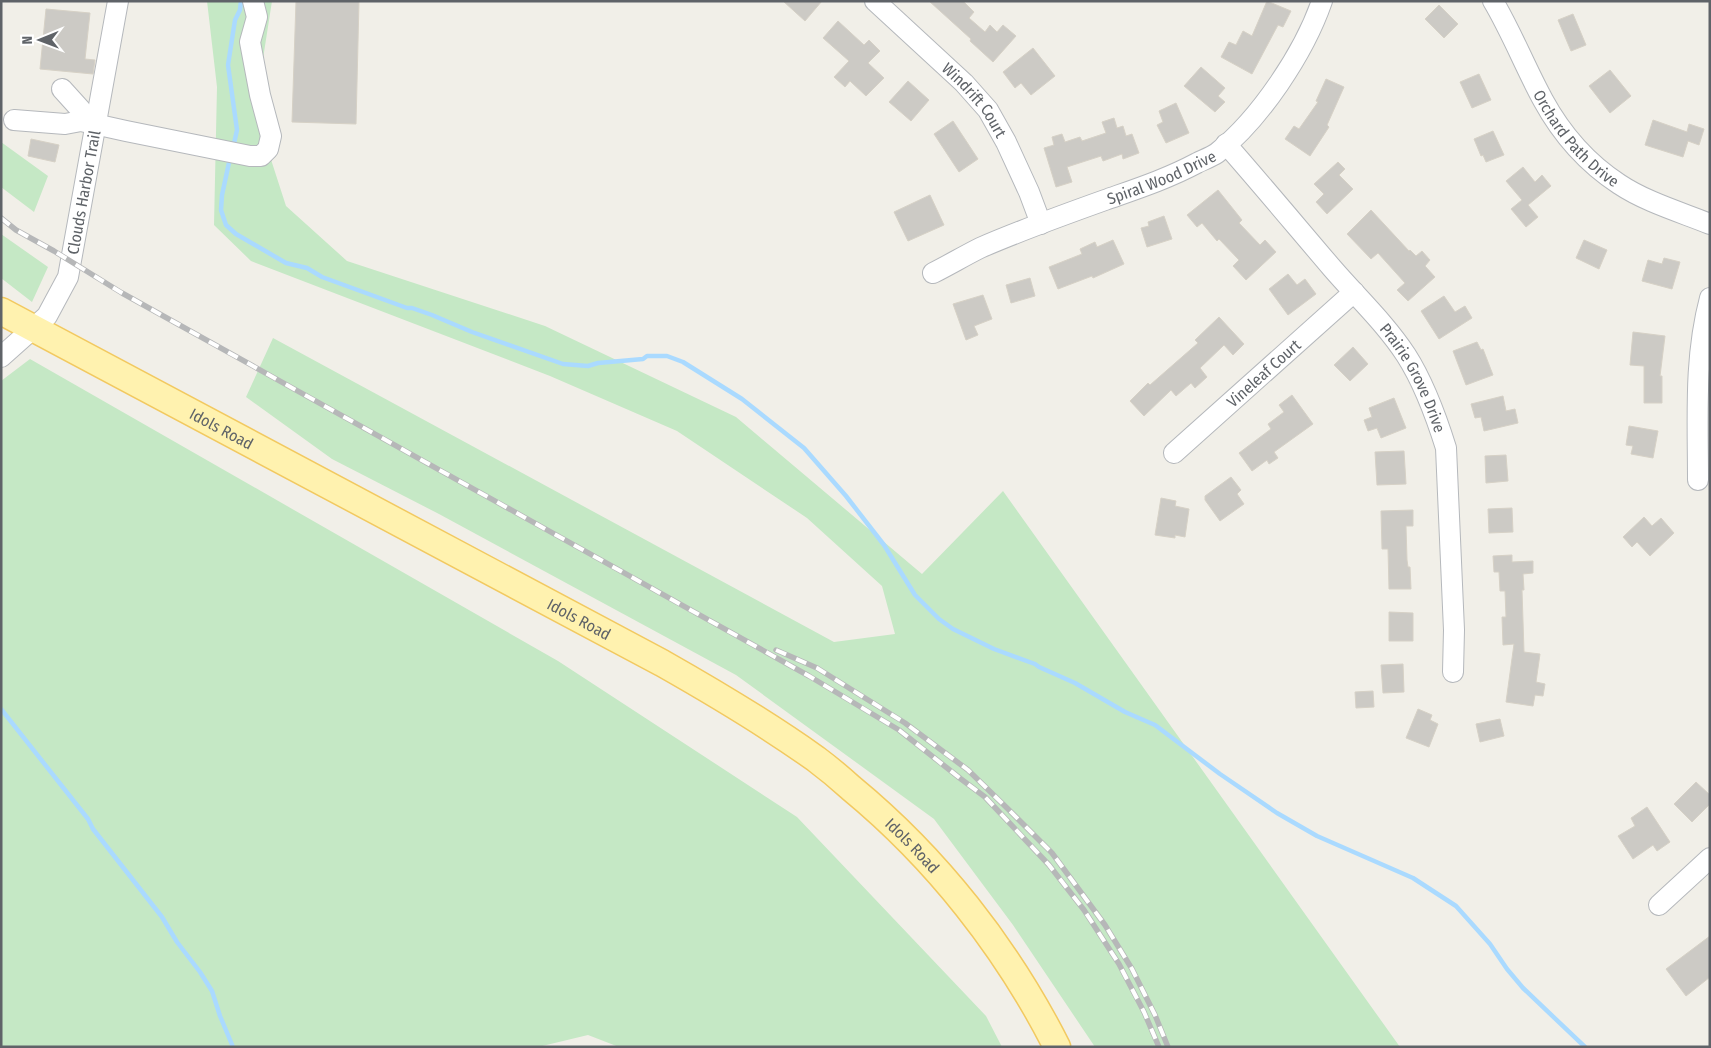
<svg xmlns="http://www.w3.org/2000/svg" width="1711" height="1048" font-family="'Fira Sans Condensed',sans-serif">
<style>
.green{fill:#c5e8c5}
.lines{fill:none;stroke-linecap:round;stroke-linejoin:round}
.stream{stroke:#aadaff;stroke-width:4.5}
.building{fill:#cccac5;stroke:#d6d1c6}
.minor-casing{stroke:#b5b8bc;stroke-width:22}
.major-casing{stroke:#f2c960;stroke-width:29}
.minor{stroke:#fff;stroke-width:20}
.major{stroke:#fff2af;stroke-width:26}
.rail-casing{stroke:#b6b7b8;stroke-width:5.5}
.rail{stroke:#fff;stroke-width:4;stroke-dasharray:11;stroke-linecap:butt}
.labels{text-anchor:middle;stroke-width:4.5;stroke-linejoin:round;paint-order:stroke}
.street-label{font-size:16px;fill:#5f6368;stroke:#fff}
</style>
<rect width="100%" height="100%" fill="#f1efe8"/>
<path class="green" d="M 207,1 L 272,1 L 255,110 L 286,206 L 347,261 L 545,326 L 736,417 L 922,574 L 1003,491 L 1400,1047 L 1095,1047 L 1013,925 L 934,819 L 736,675 L 439,514 L 332,459 L 246,397 L 273,338 L 834,642 L 895,634 L 882,586 L 807,518 L 677,431 L 550,376 L 251,261 L 214,225 L 217,87 Z
M 1,142 L 48,176 L 34,212 L 1,187 Z
M 1,234 L 48,267 L 32,302 L 1,278 Z
M 30,359 L 558,661 L 797,817 L 986,1016 L 1002,1047 L 619,1047 L 588,1035 L 538,1047 L 1,1047 L 1,381 Z"/>
<g class="lines">
<path class="stream" d="M 233,148 L 237,130 L 228,65 L 235,20 L 240,10 L 241,1
M 230,158 L 222,195 L 221,210 L 226,225 L 236,234 L 286,263 L 307,268 L 322,277 L 407,308 L 412,308 L 432,315 L 472,332 L 563,364 L 588,366 L 598,363 L 643,359 L 647,356 L 667,356 L 683,362 L 742,399 L 804,448 L 846,496 L 884,545 L 915,595 L 939,619 L 953,629 L 994,649 L 1035,664 L 1039,667 L 1075,683 L 1125,712 L 1155,725 L 1220,774 L 1277,813 L 1317,836 L 1413,878 L 1456,906 L 1490,944 L 1507,969 L 1523,988 L 1585,1047
M 1,709 L 88,819 L 93,829 L 162,917 L 177,942 L 200,972 L 212,991 L 220,1016 L 233,1047"/>
</g>
<path class="building" d="M 296,1 L 359,1 L 356,124 L 292,122 Z
M 783,1 L 822,1 L 805,21 Z
M 929,1 L 963,1 L 974,12 L 969,18 L 985,32 L 990,25 L 997,32 L 1003,25 L 1016,36 L 993,62 L 970,41 L 971,39 Z
M 1267,1 L 1291,11 L 1283,27 L 1278,25 L 1252,74 L 1221,57 L 1229,42 L 1236,45 L 1243,31 L 1252,36 Z
M 1439,5 L 1458,24 L 1444,38 L 1425,19 Z
M 46,9 L 90,13 L 85,59 L 95,60 L 93,74 L 40,69 Z
M 1573,14 L 1586,45 L 1571,51 L 1558,20 Z
M 838,21 L 864,45 L 869,40 L 880,51 L 868,63 L 884,78 L 866,96 L 850,81 L 845,87 L 834,77 L 849,61 L 823,38 Z
M 1033,48 L 1055,76 L 1031,95 L 1021,83 L 1015,88 L 1003,72 Z
M 1201,67 L 1225,88 L 1218,96 L 1225,102 L 1215,112 L 1184,86 Z
M 1610,70 L 1631,96 L 1610,113 L 1589,86 Z
M 1479,74 L 1491,100 L 1472,108 L 1460,82 Z
M 1326,79 L 1344,87 L 1327,125 L 1329,127 L 1310,156 L 1285,139 L 1294,126 L 1299,129 L 1318,102 L 1316,101 Z
M 908,81 L 929,100 L 911,121 L 889,102 Z
M 1176,103 L 1189,133 L 1166,143 L 1157,125 L 1163,122 L 1159,111 Z
M 1114,118 L 1117,128 L 1123,126 L 1126,136 L 1132,134 L 1139,153 L 1123,159 L 1122,154 L 1103,161 L 1101,156 L 1067,167 L 1072,182 L 1056,187 L 1044,148 L 1054,145 L 1052,137 L 1062,134 L 1065,142 L 1080,137 L 1082,141 L 1106,133 L 1102,122 Z
M 1653,120 L 1687,132 L 1689,124 L 1704,129 L 1699,145 L 1688,141 L 1683,157 L 1645,145 Z
M 953,121 L 978,159 L 959,172 L 934,134 Z
M 1493,131 L 1504,155 L 1486,162 L 1483,155 L 1481,156 L 1474,139 Z
M 31,139 L 59,145 L 55,162 L 28,156 Z
M 1338,162 L 1345,169 L 1339,175 L 1353,189 L 1327,214 L 1316,202 L 1324,194 L 1314,184 Z
M 1523,167 L 1535,182 L 1542,175 L 1551,186 L 1528,205 L 1538,217 L 1526,227 L 1511,209 L 1522,200 L 1506,181 Z
M 1218,190 L 1242,220 L 1239,223 L 1260,245 L 1265,240 L 1276,252 L 1246,280 L 1233,266 L 1239,260 L 1219,239 L 1217,241 L 1202,223 L 1197,227 L 1187,215 Z
M 930,195 L 944,225 L 908,241 L 894,212 Z
M 1371,210 L 1409,251 L 1410,250 L 1416,256 L 1422,251 L 1430,260 L 1425,266 L 1435,277 L 1408,301 L 1397,290 L 1405,283 L 1378,253 L 1371,259 L 1347,234 Z
M 1164,216 L 1172,239 L 1147,247 L 1141,228 L 1149,226 L 1148,222 Z
M 1113,240 L 1124,264 L 1093,278 L 1092,276 L 1058,289 L 1049,267 L 1082,254 L 1080,249 L 1095,242 L 1097,247 Z
M 1584,240 L 1607,250 L 1599,269 L 1576,258 Z
M 1664,258 L 1680,262 L 1672,289 L 1642,281 L 1648,260 L 1662,264 Z
M 1288,274 L 1297,285 L 1305,279 L 1316,294 L 1288,315 L 1269,289 Z
M 1030,278 L 1035,296 L 1011,303 L 1006,285 Z
M 983,295 L 992,319 L 974,326 L 978,335 L 966,340 L 953,304 Z
M 1444,296 L 1455,312 L 1465,306 L 1472,318 L 1439,339 L 1421,311 Z
M 1219,317 L 1244,344 L 1233,355 L 1224,345 L 1200,368 L 1207,377 L 1195,388 L 1191,383 L 1176,396 L 1171,390 L 1144,416 L 1130,401 L 1148,383 L 1150,385 L 1198,343 L 1195,340 Z
M 1633,332 L 1665,336 L 1660,376 L 1662,376 L 1662,403 L 1644,403 L 1644,366 L 1630,365 Z
M 1477,342 L 1481,350 L 1483,349 L 1493,375 L 1466,385 L 1453,351 Z
M 1353,347 L 1368,364 L 1350,381 L 1334,365 Z
M 1292,395 L 1313,424 L 1274,452 L 1278,458 L 1269,464 L 1267,460 L 1252,471 L 1239,453 L 1271,429 L 1268,424 L 1284,412 L 1279,405 Z
M 1503,396 L 1506,411 L 1515,409 L 1518,423 L 1484,431 L 1481,417 L 1475,418 L 1471,404 Z
M 1394,398 L 1406,428 L 1381,438 L 1377,428 L 1368,431 L 1364,420 L 1372,417 L 1369,408 Z
M 1629,426 L 1658,431 L 1653,458 L 1631,454 L 1633,446 L 1626,445 Z
M 1404,451 L 1406,484 L 1377,485 L 1375,452 Z
M 1506,455 L 1508,481 L 1486,483 L 1485,456 Z
M 1231,477 L 1241,490 L 1237,494 L 1244,504 L 1220,521 L 1205,500 L 1205,496 Z
M 1161,498 L 1176,501 L 1175,506 L 1189,509 L 1185,537 L 1175,535 L 1175,538 L 1155,535 Z
M 1512,508 L 1513,532 L 1489,533 L 1488,509 Z
M 1413,510 L 1413,526 L 1406,526 L 1407,560 L 1408,567 L 1410,567 L 1411,589 L 1389,589 L 1388,549 L 1382,549 L 1381,511 Z
M 1644,517 L 1652,526 L 1661,518 L 1674,533 L 1650,556 L 1637,542 L 1632,547 L 1623,537 Z
M 1512,555 L 1512,562 L 1533,561 L 1533,573 L 1523,574 L 1524,590 L 1522,590 L 1524,652 L 1540,654 L 1536,682 L 1545,684 L 1543,696 L 1535,695 L 1533,706 L 1506,702 L 1514,644 L 1503,645 L 1502,617 L 1506,617 L 1505,591 L 1500,591 L 1499,572 L 1494,572 L 1493,556 Z
M 1389,612 L 1413,613 L 1413,641 L 1389,641 Z
M 1403,664 L 1404,692 L 1383,693 L 1381,665 Z
M 1373,691 L 1374,707 L 1356,708 L 1355,692 Z
M 1418,709 L 1432,715 L 1430,720 L 1438,724 L 1429,747 L 1406,738 Z
M 1500,719 L 1504,736 L 1480,742 L 1476,724 Z
M 1696,782 L 1710,795 L 1710,804 L 1692,822 L 1674,804 Z
M 1647,807 L 1670,842 L 1657,851 L 1653,845 L 1633,859 L 1618,836 L 1635,826 L 1631,818 Z
M 1710,936 L 1710,977 L 1686,996 L 1666,969 Z"/>
<g class="lines">
<g class="minor-casing">
<g id="minor">
<path id="s1" d="M 875,1 L 964,83 L 988,110 L 1006,142 L 1029,192 L 1041,224"/>
<path id="s2" d="M 1493,1 C 1512,33 1525,67 1543,100 C 1561,133 1587,163 1619,184 C 1646,202 1680,212 1710,224"/>
<path d="M 62,89 L 81,110 L 81,121"/>
<path d="M 14,120 L 65,124 L 81,121 L 126,131 L 250,156 L 261,156 L 268,149 L 271,136 L 260,95 L 250,42 L 257,17 L 253,1"/>
<path id="s3" d="M 1226,144 C 1262,185 1297,227 1332,268 C 1357,297 1385,323 1406,355 C 1424,383 1436,416 1446,448 L 1454,630 L 1453,672"/>
<path id="s4" d="M 933,273 C 949,265 964,256 980,248 C 1021,230 1063,215 1105,200 C 1136,189 1167,179 1197,163 C 1203,160 1211,157 1217,153 C 1260,119 1304,53 1322,1"/>
<path id="s5" d="M 1,357 L 47,316 L 68,277 L 118,1"/>
<path id="s6" d="M 1174,453 L 1354,292"/>
<path d="M 1698,480 C 1698,418 1694,358 1710,298"/>
<path d="M 1659,905 L 1710,858"/>
</g>
</g>
<g class="major-casing">
<g id="major">
<path id="s7" d="M 1,311 L 662,663 C 715,693 767,724 816,759 C 828,768 840,778 851,788 C 936,858 1007,948 1057,1047"/>
</g>
</g>
<use href="#minor" class="minor"/>
<use href="#major" class="major"/>
<g class="rail-casing">
<path id="rail" d="M 1,218 L 16,230 L 54,251 L 122,293 L 809,676 L 899,730 L 961,779 L 985,797 L 1049,865 L 1084,910 L 1119,964 L 1144,1012 L 1159,1047
M 776,650 L 817,668 L 905,723 L 968,770 L 1008,809 L 1052,853 L 1105,925 L 1132,969 L 1155,1015 L 1168,1047"/>
</g>
<use href="#rail" class="rail"/>
</g>
<g class="labels">
<g class="street-label">
<text dy="6" stroke="none"><textPath href="#s1" startOffset="141">Windrift Court</textPath></text>
<text dy="6" stroke="none"><textPath href="#s2" startOffset="162">Orchard Path Drive</textPath></text>
<text dy="6" stroke="none"><textPath href="#s4" startOffset="248">Spiral Wood Drive</textPath></text>
<text dy="6" stroke="none"><textPath href="#s5" startOffset="192">Clouds Harbor Trail</textPath></text>
<text dy="6" stroke="none"><textPath href="#s6" startOffset="120">Vineleaf Court</textPath></text>
<text dy="6" stroke="none"><textPath href="#s3" startOffset="301">Prairie Grove Drive</textPath></text>
<text dy="6" stroke="none"><textPath href="#s7" startOffset="250">Idols Road</textPath></text>
<text dy="6" stroke="none"><textPath href="#s7" startOffset="655">Idols Road</textPath></text>
<text dy="6" stroke="none"><textPath href="#s7" startOffset="1060">Idols Road</textPath></text>
</g>
</g>
<rect width="1711" height="1048" fill="none" stroke="#5f6368" stroke-width="5"/>
<g transform="translate(40 40) rotate(269)" stroke="#ffffff" stroke-width="4" paint-order="stroke">
<path d="M0-4L9 19L0 12L-9 19Z" fill="#5f6368"/>
<text y="-8" font-size="14" font-weight="bold" text-anchor="middle" fill="#5f6368">N</text>
</g>
</svg>
